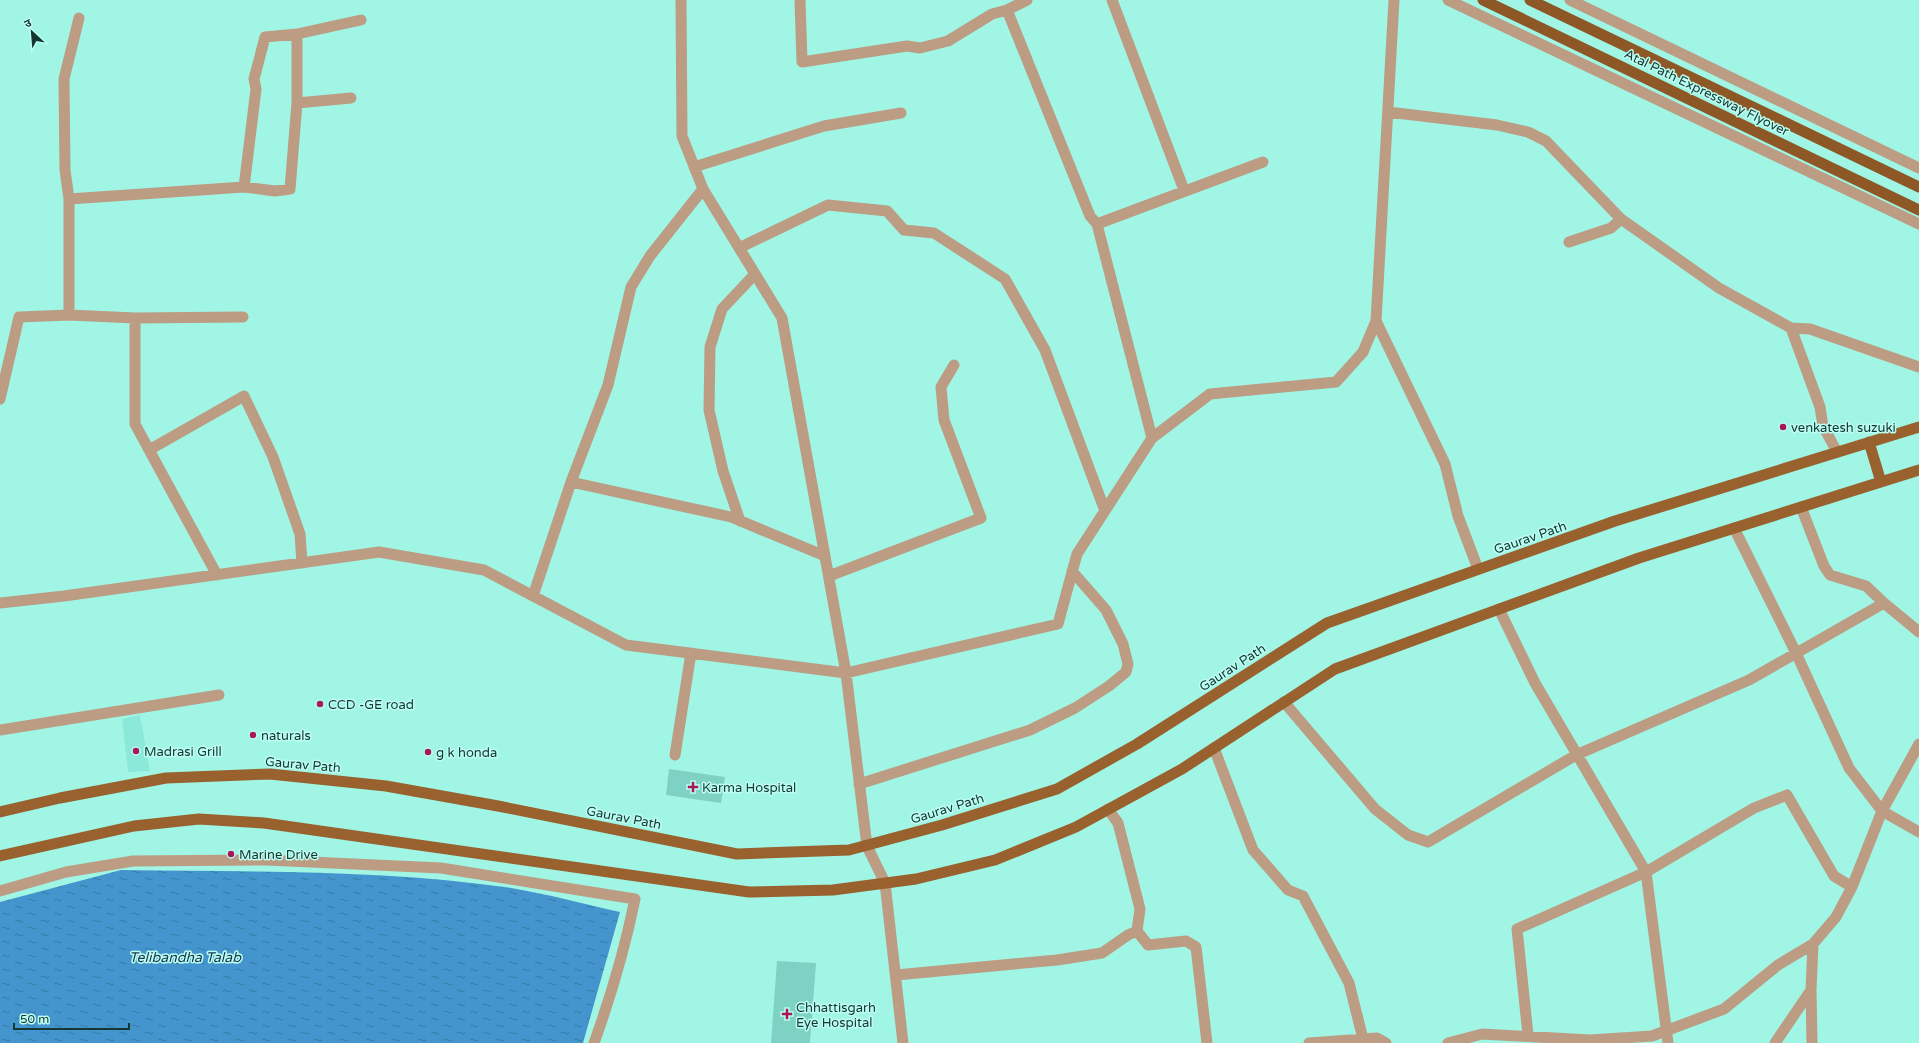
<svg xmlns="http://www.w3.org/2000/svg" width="1919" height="1043" font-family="'Varela Round','Noto Sans Devanagari',sans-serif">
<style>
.built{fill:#8be9d9}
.water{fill:url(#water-ripples)}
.building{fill:#7ed2c3}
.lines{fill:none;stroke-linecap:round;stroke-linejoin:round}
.pedestrian{stroke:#bc9c82;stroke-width:11}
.minor{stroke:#bc9c82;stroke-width:11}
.tertiary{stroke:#bc9c82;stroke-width:11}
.primary{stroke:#98612d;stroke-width:11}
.trunk{stroke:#8d5826;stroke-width:11}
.poi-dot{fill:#a71857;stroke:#bdfef2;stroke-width:1.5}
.labels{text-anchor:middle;stroke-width:3;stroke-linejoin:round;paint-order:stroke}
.street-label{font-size:13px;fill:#143732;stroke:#bdfef2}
.poi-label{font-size:13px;fill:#143732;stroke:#bdfef2;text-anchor:start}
.water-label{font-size:14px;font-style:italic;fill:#13364d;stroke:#bdfef2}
</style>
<defs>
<pattern id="water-ripples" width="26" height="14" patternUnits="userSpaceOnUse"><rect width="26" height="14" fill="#4495cd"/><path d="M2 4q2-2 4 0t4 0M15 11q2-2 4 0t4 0" fill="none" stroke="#387aa7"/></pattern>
</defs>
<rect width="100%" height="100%" fill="#a0f5e5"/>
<path class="built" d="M 140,715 L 150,771 L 128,772 L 122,719 Z"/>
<path class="water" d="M 121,870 C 250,872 382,869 511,888 C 547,894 584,904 620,912 L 583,1043 L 0,1043 L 0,902 Z"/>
<path class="building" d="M 669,769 L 725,777 L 721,803 L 666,795 Z
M 777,961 L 816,963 L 810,1043 L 771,1043 Z"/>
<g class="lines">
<path class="pedestrian" d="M 0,891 L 66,872 L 133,861 L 267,860 L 441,868 L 635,899 C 625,948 611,996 594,1043"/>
<path class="minor" d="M 681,0 L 682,136 L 703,189 L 782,318 L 846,673 L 867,846 L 885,883 L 903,1043
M 800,0 L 802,62 L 907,46 L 920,48 L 948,41 L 992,14 L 1007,10 L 1027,0
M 1112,0 L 1184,190
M 1007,10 L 1090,216 L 1097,224 L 1152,438
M 297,103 L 351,98
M 1388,112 L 1497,125 L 1528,132 L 1546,141 L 1621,219 L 1719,288 L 1791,328 L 1810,329 L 1919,367
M 694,167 L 824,126 L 901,113
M 244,187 L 256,89 L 254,79 L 265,37 L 297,34 L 361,20
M 69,199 L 244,187 L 275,191 L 290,189 L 297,103 L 297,34
M 1097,224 L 1263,162
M 1569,242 L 1611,228 L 1621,219
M 739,248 L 828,205 L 887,211 L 904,230 L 934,233 L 1005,279 L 1045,350 L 1105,511
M 69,315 L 69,199 L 65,170 L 64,79 L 79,18
M 135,318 L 135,424 L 217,575
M 1376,321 L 1445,464 L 1458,516 L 1478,569
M 1791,328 L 1820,407 L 1823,426 L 1837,452
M 0,399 L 19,317 L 69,315 L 135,318 L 243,317
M 149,450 L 244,396 L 273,457 L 300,534 L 302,563
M 571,482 L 731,517 L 825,556
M 1801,507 L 1824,566 L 1830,575 L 1866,586 L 1884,603
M 740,521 L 723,471 L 709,410 L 710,347 L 722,309 L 755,274
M 1734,528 L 1796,653 L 1849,768 L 1882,811 L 1919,832
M 829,576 L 981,518 L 944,420 L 941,387 L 954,365
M 533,596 L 571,482 L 608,385 L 631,287 L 650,256 L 703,189
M 0,603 L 64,596 L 379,552 L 484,570 L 626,645 L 846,673 L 1058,624 L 1077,554 L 1152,438 L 1210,394 L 1336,382 L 1363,352 L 1376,321 L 1394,0
M 1499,609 L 1535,683 L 1646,872 L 1668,1043
M 1284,702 L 1375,809 L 1408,835 L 1428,842 L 1576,755 L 1749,680 L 1884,603 L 1919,632
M 0,730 L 219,695
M 1214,748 L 1253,850 L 1288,890 L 1303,896 L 1349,983 L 1363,1039
M 675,755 L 691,653
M 859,784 L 1030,730 L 1075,708 L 1109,686 L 1126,672 L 1128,664 L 1123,644 L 1106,610 L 1072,571
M 1108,809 L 1118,823 L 1140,909 L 1137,931
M 896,975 L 1057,960 L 1102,953 L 1128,935 L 1137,931 L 1148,945 L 1186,941 L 1196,947 L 1207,1043
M 1528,1035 L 1517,929 L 1646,872 L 1754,808 L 1787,795 L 1834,876 L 1852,887
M 1309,1043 L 1377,1038 L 1386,1043
M 1448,1043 L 1482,1034 L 1590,1040 L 1652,1036 L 1724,1009 L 1778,965 L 1813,944 L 1836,917 L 1852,887 L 1882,811 L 1919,744
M 1775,1043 L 1811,990
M 1812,1043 L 1811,990 L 1813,944"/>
<path class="tertiary" d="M 1448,0 L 1919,224
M 1570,0 L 1919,168"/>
<path class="primary" d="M 1869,442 L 1881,482
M 0,812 L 60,798 L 166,778 L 270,774 L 386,786 L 498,806 L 737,854 L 849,850 L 942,825 L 1057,789 L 1137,744 L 1327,623 L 1615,521 L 1919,427
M 0,856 L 134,826 L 199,819 L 264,823 L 749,892 L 833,890 L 916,879 L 995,860 L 1076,827 L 1182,769 L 1335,669 L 1639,558 L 1919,470"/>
<path class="trunk" d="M 1483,0 L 1919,210
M 1530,0 L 1919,187"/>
</g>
<g class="poi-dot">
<circle cx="1783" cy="427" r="4"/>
<circle cx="320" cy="704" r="4"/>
<circle cx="253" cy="735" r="4"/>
<circle cx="136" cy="751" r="4"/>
<circle cx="428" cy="752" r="4"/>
<path d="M691 781h4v4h4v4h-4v4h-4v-4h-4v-4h4z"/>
<circle cx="231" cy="854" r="4"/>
<path d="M785 1008h4v4h4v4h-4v4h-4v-4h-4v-4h4z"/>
</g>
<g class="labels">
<g class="street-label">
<text transform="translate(1707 92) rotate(26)" y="5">Atal Path Expressway Flyover</text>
<text transform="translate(1530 537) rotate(-19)" y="5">Gaurav Path</text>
<text transform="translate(1232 667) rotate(-33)" y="5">Gaurav Path</text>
<text transform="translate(303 764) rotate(5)" y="5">Gaurav Path</text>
<text transform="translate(947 808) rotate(-17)" y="5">Gaurav Path</text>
<text transform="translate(624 817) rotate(11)" y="5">Gaurav Path</text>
</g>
<g class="poi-label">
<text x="1791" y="432">venkatesh suzuki</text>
<text x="328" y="709">CCD -GE road</text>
<text x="261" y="740">naturals</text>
<text x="144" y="756">Madrasi Grill</text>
<text x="436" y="757">g k honda</text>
<text x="702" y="792">Karma Hospital</text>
<text x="239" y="859">Marine Drive</text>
<text x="796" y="1012">Chhattisgarh<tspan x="796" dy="15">Eye Hospital</tspan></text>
</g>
<g class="water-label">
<text x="185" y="962">Telibandha Talab</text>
</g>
</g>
<g transform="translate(32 32) rotate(334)" stroke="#bdfef2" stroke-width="3" paint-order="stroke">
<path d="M0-3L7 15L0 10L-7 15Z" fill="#143732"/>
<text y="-6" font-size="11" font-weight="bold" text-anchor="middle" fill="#143732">उ</text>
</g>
<path d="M14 1023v6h115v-6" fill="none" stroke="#143732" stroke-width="2"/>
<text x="20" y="1023" font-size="12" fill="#143732" stroke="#bdfef2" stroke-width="3" paint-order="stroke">50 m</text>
</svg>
